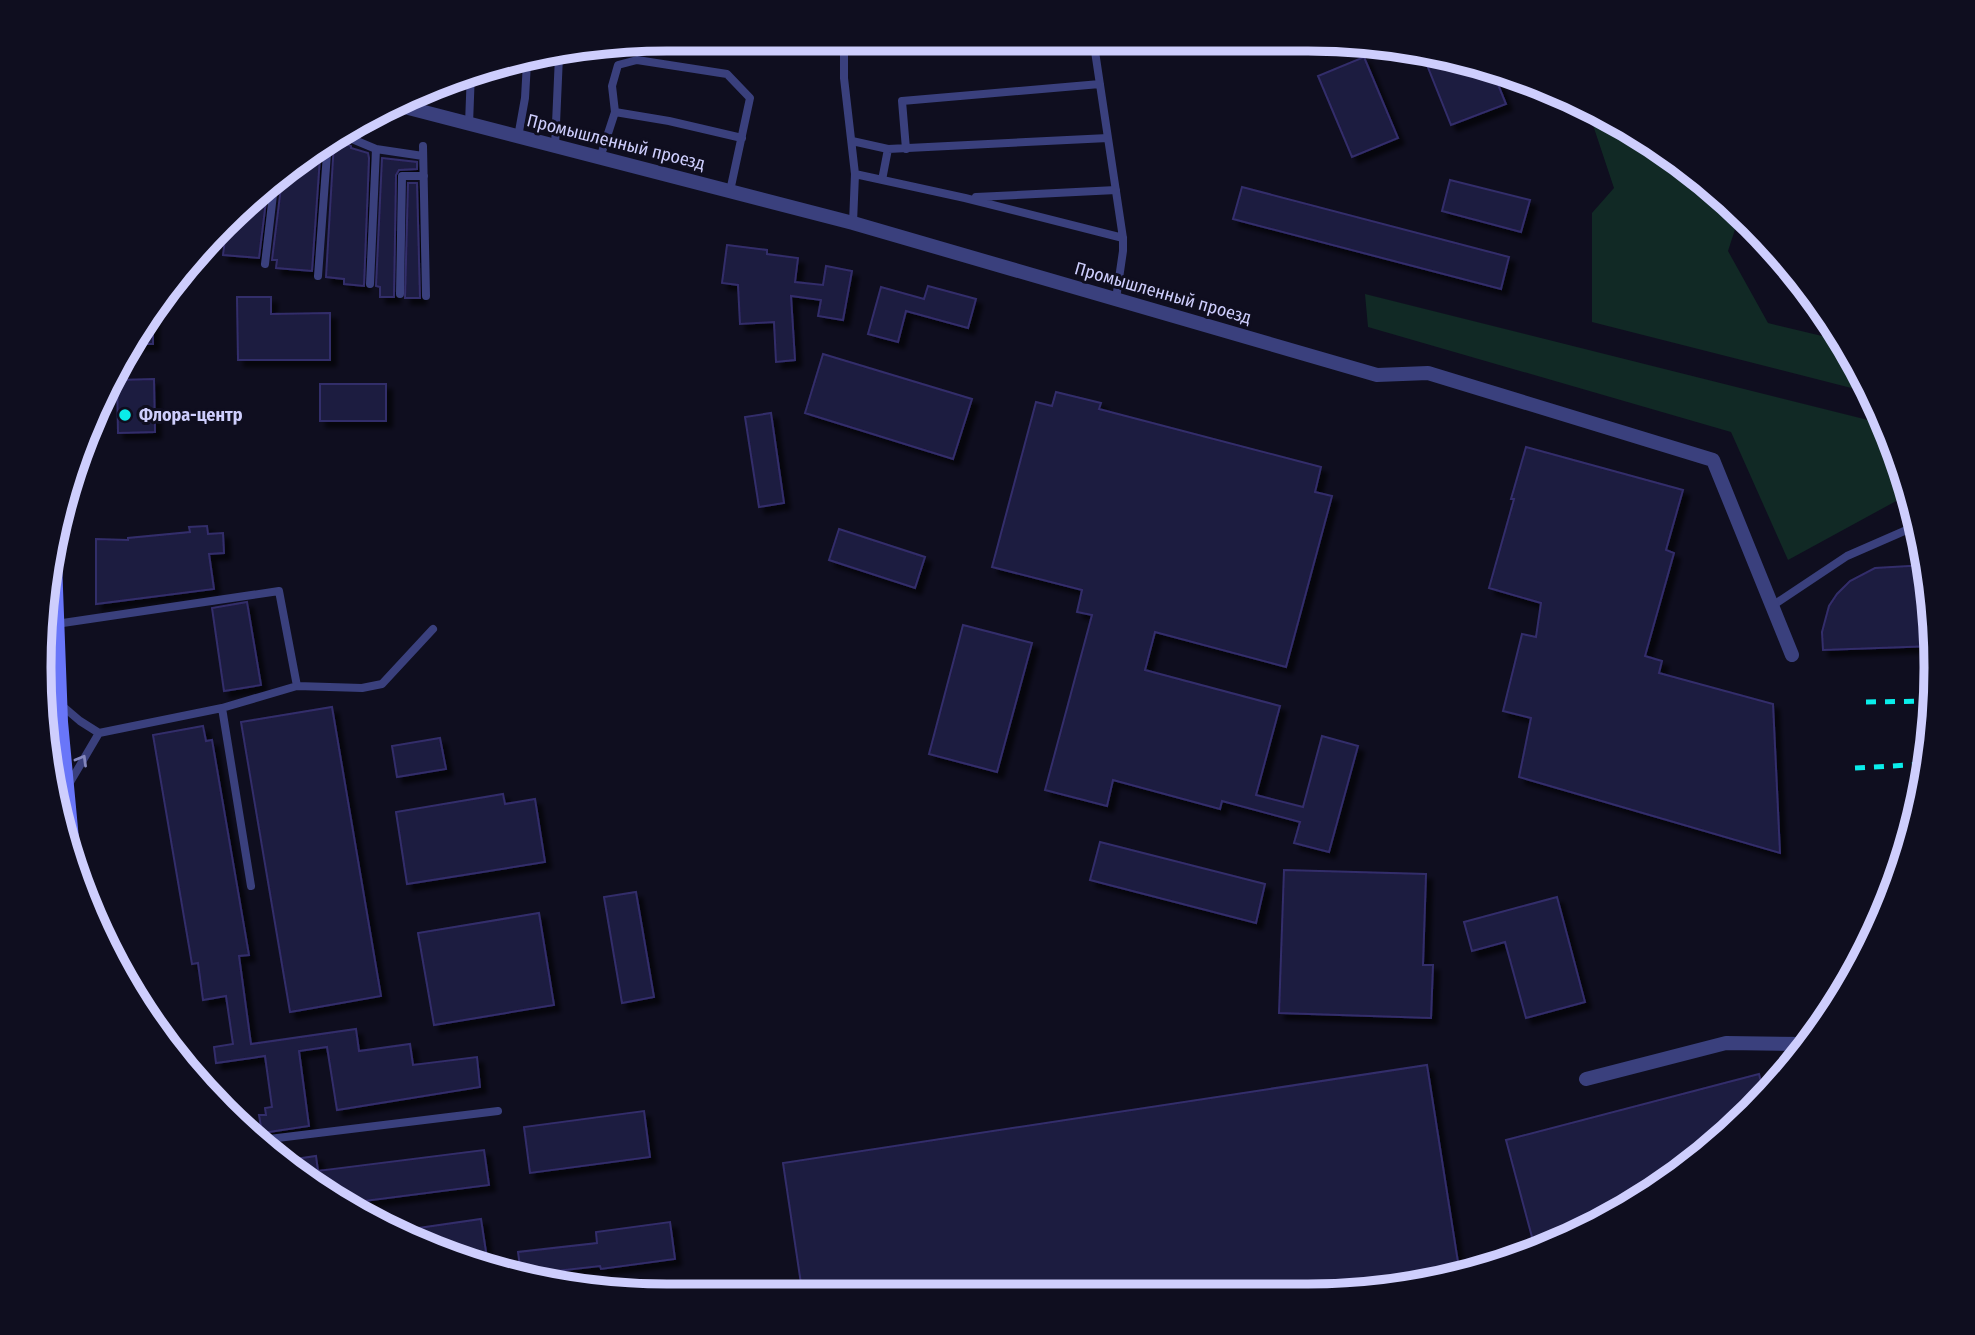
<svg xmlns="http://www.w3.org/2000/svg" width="1975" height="1335" font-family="'Fira Sans Condensed',sans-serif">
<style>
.green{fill:#112925}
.building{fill:#1e1a40;stroke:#332d6b;stroke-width:2;filter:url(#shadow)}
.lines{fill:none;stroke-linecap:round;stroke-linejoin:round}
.service{stroke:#3a407d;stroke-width:8}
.minor{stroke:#3a407d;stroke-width:14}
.secondary{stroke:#6976f9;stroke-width:14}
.rail{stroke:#0aedea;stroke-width:5;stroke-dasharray:10 9;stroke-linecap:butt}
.oneway{stroke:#8487bd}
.poi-dot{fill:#0aedea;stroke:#0f0e1f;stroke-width:2.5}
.labels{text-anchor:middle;stroke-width:6;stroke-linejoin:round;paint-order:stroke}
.street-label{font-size:18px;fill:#cecefd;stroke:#0f0e1f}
.poi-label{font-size:18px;font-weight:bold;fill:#cecefd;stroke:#0f0e1f;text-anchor:start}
.rim{fill:none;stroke:#cecefd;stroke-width:9}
</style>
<defs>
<filter id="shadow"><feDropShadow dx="6" dy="6" stdDeviation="2" flood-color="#0009"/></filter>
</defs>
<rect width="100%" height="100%" fill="#0f0e1f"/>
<path class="green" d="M 1576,100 L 1586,104 L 1740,214 L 1728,251 L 1768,323 L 1843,341 L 1871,393 L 1592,322 L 1592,213 L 1614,188 L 1588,110 Z
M 1365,294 L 1888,425 L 1909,494 L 1788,560 L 1731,432 L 1368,327 Z"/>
<path class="building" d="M 1421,50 L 1430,51 L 1493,72 L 1506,104 L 1451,125 Z
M 1364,57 L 1398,138 L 1352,157 L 1318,76 Z
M 334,142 L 343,142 L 351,146 L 351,148 L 368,153 L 369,158 L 364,286 L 344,284 L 344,279 L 326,277 Z
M 321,143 L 312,271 L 276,268 L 277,260 L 272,260 L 281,187 L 279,181 Z
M 382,158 L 417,162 L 417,169 L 399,170 L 396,175 L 394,297 L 380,297 L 380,287 L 376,286 Z
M 1450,180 L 1530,200 L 1521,232 L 1442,211 Z
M 408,183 L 417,183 L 420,298 L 405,298 Z
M 1242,187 L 1509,257 L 1501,289 L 1233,219 Z
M 267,193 L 259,258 L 223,255 L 226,231 Z
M 727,245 L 767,250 L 767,254 L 798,258 L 795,282 L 823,285 L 826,266 L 852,271 L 843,320 L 818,316 L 821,300 L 791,296 L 795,360 L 776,362 L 774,322 L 740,324 L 738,285 L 722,283 Z
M 928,286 L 976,299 L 968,328 L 906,311 L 898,342 L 868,334 L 881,287 L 924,299 Z
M 237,297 L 271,297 L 271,314 L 330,313 L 330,360 L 238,360 Z
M 153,311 L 153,344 L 134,344 L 142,331 Z
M 823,354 L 972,399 L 953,459 L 805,413 Z
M 154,379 L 155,432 L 118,433 L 117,380 Z
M 320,384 L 386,384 L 386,421 L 320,421 Z
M 1056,392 L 1101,403 L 1099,409 L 1321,467 L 1315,492 L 1332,496 L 1286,667 L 1155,632 L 1145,670 L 1280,706 L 1256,795 L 1303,807 L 1322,736 L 1358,746 L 1329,852 L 1294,843 L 1300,822 L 1222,801 L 1220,809 L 1113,780 L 1107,806 L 1045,790 L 1092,615 L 1077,612 L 1082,590 L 992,567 L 1036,402 L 1052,406 Z
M 771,413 L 784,503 L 759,507 L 745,417 Z
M 1526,447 L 1683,490 L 1666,550 L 1674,553 L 1645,656 L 1662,661 L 1659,673 L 1773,704 L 1780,853 L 1519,777 L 1531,718 L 1503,711 L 1522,634 L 1536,637 L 1541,603 L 1489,588 L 1514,499 L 1511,499 Z
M 207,526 L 208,534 L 223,533 L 224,553 L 209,554 L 214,589 L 96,604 L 96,539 L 128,540 L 128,538 L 190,532 L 189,527 Z
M 839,529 L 925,557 L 915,588 L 829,560 Z
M 1926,565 L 1934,646 L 1823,650 L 1822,632 L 1829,606 L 1837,594 L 1850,581 L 1875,568 Z
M 247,602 L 261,685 L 224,691 L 212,608 Z
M 963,625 L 1032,643 L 997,772 L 929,754 Z
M 332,707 L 381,996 L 290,1012 L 241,722 Z
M 203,726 L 206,741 L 212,740 L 249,955 L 239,956 L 251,1044 L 356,1029 L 359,1051 L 410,1044 L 413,1065 L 477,1057 L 480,1087 L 337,1110 L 327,1047 L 299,1051 L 309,1126 L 262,1133 L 259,1115 L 266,1115 L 265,1108 L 272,1107 L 265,1056 L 216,1063 L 214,1047 L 233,1044 L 226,996 L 203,1000 L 198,963 L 192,964 L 153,735 Z
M 440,738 L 446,769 L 397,777 L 392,746 Z
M 503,794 L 505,804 L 535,799 L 545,862 L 407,884 L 396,812 Z
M 1100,842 L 1265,884 L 1256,923 L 1090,880 Z
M 1284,870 L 1426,874 L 1423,965 L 1433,965 L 1431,1018 L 1279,1013 Z
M 636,892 L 654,997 L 622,1003 L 604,897 Z
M 1557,897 L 1585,1002 L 1526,1018 L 1505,942 L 1472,951 L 1464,922 Z
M 539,913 L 554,1005 L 434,1025 L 418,933 Z
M 1427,1065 L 1460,1275 L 1431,1284 L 1307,1297 L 803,1297 L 783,1163 Z
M 1759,1074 L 1765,1097 L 1753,1112 L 1657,1190 L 1549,1248 L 1536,1252 L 1506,1140 Z
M 644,1111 L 650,1157 L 530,1173 L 524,1127 Z
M 484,1150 L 489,1185 L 349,1203 L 289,1160 L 316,1156 L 318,1171 Z
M 481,1219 L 488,1265 L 391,1232 Z
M 670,1222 L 675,1259 L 601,1269 L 600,1266 L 521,1275 L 518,1252 L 597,1243 L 596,1232 Z"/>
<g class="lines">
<path class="service" d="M 844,38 L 844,78 L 855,174 L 853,223
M 1093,38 L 1123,238 L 1123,251 L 1116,299
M 893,50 L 1005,38
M 615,112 L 669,121 L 742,138
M 469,124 L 471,71
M 340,134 L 376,149 L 423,156
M 518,137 L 525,98 L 527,62
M 852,141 L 888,149 L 1108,138
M 423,146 L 426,296
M 555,146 L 559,56
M 906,149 L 902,101 L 1100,84
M 600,158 L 615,112 L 612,86 L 618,65 L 637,60 L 727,74 L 750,98 L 730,191
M 855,174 L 965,198 L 1123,238
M 882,180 L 888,149
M 976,197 L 1116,190
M 213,250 L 214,242
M 265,264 L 274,186
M 318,276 L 328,140
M 370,284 L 376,149
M 400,294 L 402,176 L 424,176
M 1772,606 L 1847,556 L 1918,525
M 56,624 L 279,591 L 297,686 L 362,688 L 382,684 L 433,629
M 60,704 L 80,721 L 99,733
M 222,708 L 297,686
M 69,784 L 99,733 L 222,708 L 251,886
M 261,1140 L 498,1111"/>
<path class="minor" d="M 397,105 L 853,223 L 1377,375 L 1428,373 L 1713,460 L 1792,655
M 1586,1079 L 1726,1043 L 1808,1044"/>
<path class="secondary" d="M 55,562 L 61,722 L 73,850"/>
<path class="rail" d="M 1866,702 L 1933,701
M 1855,768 L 1927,764"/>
</g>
<defs><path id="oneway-chevron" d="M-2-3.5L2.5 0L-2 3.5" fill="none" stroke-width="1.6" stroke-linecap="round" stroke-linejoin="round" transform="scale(1.75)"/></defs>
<use class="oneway" href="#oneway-chevron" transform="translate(82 760) rotate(-60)"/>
<circle class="poi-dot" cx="125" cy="415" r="7"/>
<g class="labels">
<g class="street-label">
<text transform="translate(616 142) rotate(14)" y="6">Промышленный проезд</text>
<text transform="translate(1163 293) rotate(16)" y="6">Промышленный проезд</text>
</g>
<g class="poi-label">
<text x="139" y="421">Флора-центр</text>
</g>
</g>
<path d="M0 0H1975V1335H0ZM667 51H1308A616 616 0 0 1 1924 667V668A616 616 0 0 1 1308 1284H667A616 616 0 0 1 51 668V667A616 616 0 0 1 667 51Z" fill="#0f0e1f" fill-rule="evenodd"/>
<path class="rim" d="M667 51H1308A616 616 0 0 1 1924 667V668A616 616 0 0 1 1308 1284H667A616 616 0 0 1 51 668V667A616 616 0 0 1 667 51Z"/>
</svg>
